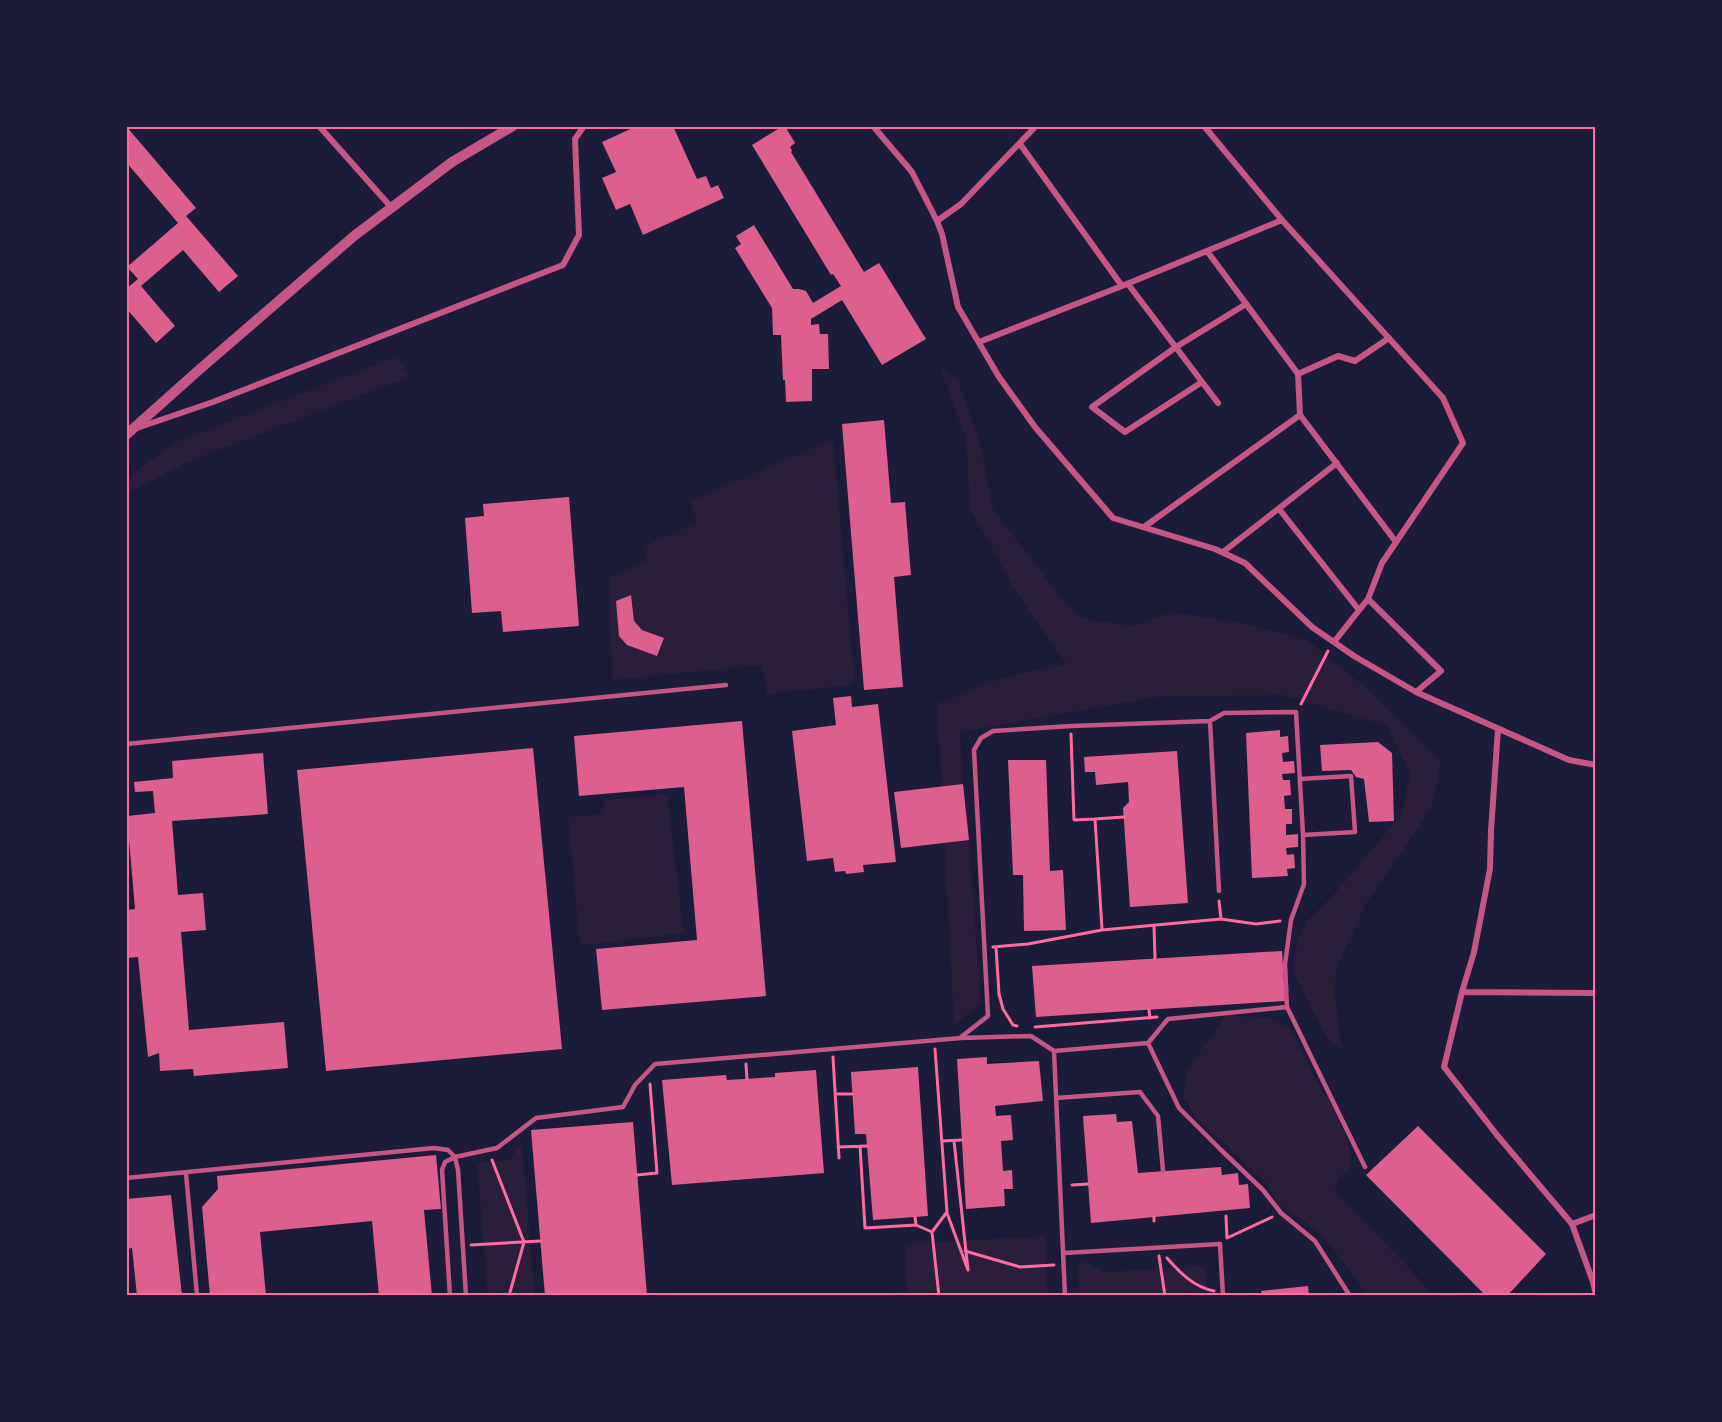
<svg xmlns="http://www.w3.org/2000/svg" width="1722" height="1422" font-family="'Sofia Sans Condensed',sans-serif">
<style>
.green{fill:#2a1e3b}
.building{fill:#dd5f8e}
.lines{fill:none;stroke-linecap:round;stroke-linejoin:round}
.path{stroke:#ff6b9d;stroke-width:3}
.service{stroke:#c65784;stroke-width:4.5}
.minor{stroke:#c65784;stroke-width:6}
.tertiary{stroke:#c65784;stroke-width:10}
.neatline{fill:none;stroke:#ff6b9d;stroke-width:2}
</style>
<rect width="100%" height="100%" fill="#1b1b3a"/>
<path class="green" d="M 397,356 L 409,377 L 185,463 L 126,494 L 126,478 L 176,442 Z
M 940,368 L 957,378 L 981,445 L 993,509 L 1056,591 L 1081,618 L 1132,626 L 1172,612 L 1248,624 L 1308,641 L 1364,686 L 1441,761 L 1432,807 L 1368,901 L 1336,968 L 1335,993 L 1342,1050 L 1327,1038 L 1292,970 L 1297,943 L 1307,921 L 1336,892 L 1401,815 L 1410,774 L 1387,726 L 1283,695 L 1157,697 L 960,732 L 963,784 L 969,840 L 981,1004 L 954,1025 L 937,704 L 1000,678 L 1066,664 L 1016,591 L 970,509 L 966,439 Z
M 833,439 L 855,685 L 767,694 L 762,665 L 612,680 L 609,578 L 648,561 L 642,547 L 697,522 L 690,501 Z
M 667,794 L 684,933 L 580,946 L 568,817 L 603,814 L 604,800 Z
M 1226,1015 L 1269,1018 L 1289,1027 L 1321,1089 L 1331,1101 L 1349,1145 L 1351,1168 L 1338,1179 L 1335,1190 L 1435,1296 L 1366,1296 L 1354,1276 L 1318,1230 L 1277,1204 L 1269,1186 L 1196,1117 L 1183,1097 L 1188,1069 Z
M 522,1143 L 535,1296 L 488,1296 L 477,1163 L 509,1160 Z
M 1045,1236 L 1048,1296 L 908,1296 L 904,1244 Z
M 1084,1260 L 1104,1272 L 1205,1266 L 1207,1296 L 1079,1296 L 1078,1266 Z"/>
<path class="building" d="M 126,126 L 196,208 L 186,216 L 238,276 L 219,292 L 183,250 L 141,286 L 175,326 L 156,343 L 126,308 L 126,289 L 138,279 L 127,267 L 178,223 L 126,162 Z
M 637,126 L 673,126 L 697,179 L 706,176 L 711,188 L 718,185 L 724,198 L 643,235 L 630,204 L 616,210 L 602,178 L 616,172 L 602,142 Z
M 783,126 L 785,126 L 795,143 L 790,147 L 792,151 L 791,152 L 864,272 L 879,263 L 926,339 L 882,365 L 842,300 L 811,319 L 811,325 L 819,324 L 820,334 L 828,334 L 829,369 L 812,369 L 812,401 L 786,402 L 785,380 L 783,380 L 781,335 L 773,335 L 772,308 L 735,248 L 741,244 L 736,236 L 754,225 L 793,289 L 799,289 L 806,291 L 813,303 L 841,286 L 833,274 L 831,275 L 752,145 Z
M 884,420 L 891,503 L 905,502 L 911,575 L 894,577 L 903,687 L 864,690 L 842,424 Z
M 569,497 L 579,626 L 503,632 L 501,611 L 472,613 L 465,518 L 484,516 L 483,504 Z
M 631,595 L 634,621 L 642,630 L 664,638 L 657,656 L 627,645 L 619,636 L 616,601 Z
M 851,696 L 852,707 L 878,704 L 896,862 L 863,865 L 864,872 L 846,874 L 845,871 L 835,872 L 833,858 L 807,861 L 792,731 L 836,725 L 833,698 Z
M 742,721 L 766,996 L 602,1010 L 596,949 L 697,940 L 684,787 L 579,796 L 574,736 Z
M 1280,730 L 1280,737 L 1288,736 L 1289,752 L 1282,753 L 1283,762 L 1294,761 L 1295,773 L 1282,774 L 1283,780 L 1290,780 L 1291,795 L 1284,796 L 1285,809 L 1292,809 L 1292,824 L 1286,824 L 1286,835 L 1298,834 L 1298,847 L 1286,848 L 1287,855 L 1294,854 L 1295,868 L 1287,869 L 1288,876 L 1252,878 L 1246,733 Z
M 1378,742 L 1392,753 L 1394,821 L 1369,822 L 1364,779 L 1356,777 L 1351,770 L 1322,771 L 1320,745 Z
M 533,748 L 562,1049 L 326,1071 L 297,770 Z
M 1177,751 L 1188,903 L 1130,907 L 1123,808 L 1129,802 L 1128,782 L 1096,785 L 1095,772 L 1085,772 L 1084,757 Z
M 263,753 L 268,814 L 172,821 L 178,895 L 203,893 L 206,930 L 181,932 L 189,1030 L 284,1022 L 288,1068 L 194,1076 L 193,1069 L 160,1071 L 159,1053 L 148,1057 L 138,957 L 126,958 L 126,910 L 135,909 L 127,816 L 155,813 L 153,791 L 135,792 L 134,782 L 173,778 L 172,761 Z
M 1008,760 L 1046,760 L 1050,871 L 1063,870 L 1066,930 L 1024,931 L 1023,875 L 1013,875 Z
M 963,784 L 969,840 L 901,848 L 894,792 Z
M 1282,951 L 1285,1001 L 1036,1017 L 1032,966 Z
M 987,1057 L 987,1064 L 1039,1061 L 1043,1101 L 995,1106 L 996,1116 L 1011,1115 L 1013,1140 L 1001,1141 L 1003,1171 L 1012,1170 L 1013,1189 L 1004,1189 L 1005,1206 L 966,1209 L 957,1059 Z
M 918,1067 L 928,1216 L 873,1220 L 866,1134 L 855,1134 L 851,1072 Z
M 816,1070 L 824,1173 L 672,1185 L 662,1080 L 726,1075 L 727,1080 L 775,1077 L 775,1073 Z
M 1116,1114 L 1117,1122 L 1132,1121 L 1138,1173 L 1221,1167 L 1222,1175 L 1238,1173 L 1239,1185 L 1248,1184 L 1250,1208 L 1091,1223 L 1083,1116 Z
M 633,1122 L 647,1295 L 545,1296 L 531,1130 Z
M 1418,1126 L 1546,1254 L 1507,1296 L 1486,1296 L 1366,1175 Z
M 436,1155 L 441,1209 L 424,1210 L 432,1296 L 379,1296 L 372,1221 L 260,1232 L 266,1296 L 210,1296 L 202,1207 L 218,1189 L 217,1176 Z
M 171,1195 L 182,1296 L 137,1296 L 132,1248 L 126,1249 L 126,1199 Z
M 1308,1286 L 1309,1296 L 1262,1296 L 1261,1291 Z"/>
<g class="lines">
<path class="path" d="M 1301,704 L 1328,651
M 1071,734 L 1074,820 L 1095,819 L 1102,929
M 1095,819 L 1124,817
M 1219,901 L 1221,919
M 1154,926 L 1155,959
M 993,947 L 1028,944 L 1102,930 L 1221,919 L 1256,924 L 1280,921
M 996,947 L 999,994 L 1003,1009 L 1013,1025 L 1017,1026
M 1149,1010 L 1150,1018
M 1035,1027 L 1157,1017
M 935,1049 L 947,1212 L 932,1232 L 939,1296
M 833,1057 L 839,1158
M 746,1064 L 747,1079
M 835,1094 L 852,1094
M 942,1141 L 962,1140
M 860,1146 L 865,1228 L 916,1225 L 932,1232
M 838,1147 L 867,1146
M 492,1160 L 524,1242 L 509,1296
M 637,1175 L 657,1173 L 650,1084
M 1072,1185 L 1088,1184
M 947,1213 L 968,1270 L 954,1141
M 1226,1216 L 1227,1238
M 915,1217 L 916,1225
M 1154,1221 L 1154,1217
M 1227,1238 L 1272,1217
M 471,1245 L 540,1241
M 965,1251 L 1020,1267 L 1054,1265
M 1159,1256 L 1165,1296
M 1167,1258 C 1180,1273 1194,1287 1214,1291"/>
<path class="service" d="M 126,744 L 726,685
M 1300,779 L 1351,776 L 1355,832 L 1303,835
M 1287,1007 L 1365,1167
M 961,1037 L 988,1016 L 974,750 L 981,738 L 993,731 L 1071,726 L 1210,721 L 1219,891
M 1148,1043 L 1179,1108 L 1220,1149 L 1263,1190 L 1281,1213 L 1315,1241 L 1350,1296
M 1054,1051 L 1065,1296
M 1056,1098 L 1140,1092 L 1158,1116 L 1163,1171
M 186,1173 L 197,1296
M 126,1178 L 434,1148 L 448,1150 L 455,1157 L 497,1148 L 536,1118 L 623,1107 L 635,1085 L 655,1064 L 961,1038 L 1031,1036 L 1054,1051 L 1148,1043 L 1168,1019 L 1287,1007 L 1285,964 L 1291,920 L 1304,884 L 1303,835 L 1296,712 L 1224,713 L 1210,721
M 1064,1253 L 1220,1244 L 1223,1296
M 450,1296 L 442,1170 L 445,1162 L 455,1157 L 458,1170 L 466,1296"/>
<path class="minor" d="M 319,126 L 391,207
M 873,126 L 912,172 L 937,221 L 942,234 L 958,307 L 999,377 L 1035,427 L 1113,518 L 1215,549 L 1245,563 L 1312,627 L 1354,656 L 1416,692 L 1569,760 L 1596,765
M 1204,126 L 1282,220 L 1443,398 L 1463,443 L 1382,563 L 1368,599 L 1441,671 L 1416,692
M 1020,144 L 1122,286
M 937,221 L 961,204 L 1036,126
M 1207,251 L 1298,374
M 1128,284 L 1218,403
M 979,342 L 1122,286 L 1282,220
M 1298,374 L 1300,415 L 1396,542
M 1298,374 L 1338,356 L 1355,361 L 1389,338
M 1202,382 L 1125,432 L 1092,407 L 1176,347 L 1246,304
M 137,428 L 213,402 L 563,265 L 579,235 L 575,139 L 584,126
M 1279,509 L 1359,610
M 1144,527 L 1300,415
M 1223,552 L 1337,463
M 1334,642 L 1368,599
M 1498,729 L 1491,831 L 1490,869 L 1474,952 L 1462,992 L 1444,1067 L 1497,1135 L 1572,1224 L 1593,1282 L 1596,1295
M 1462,992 L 1596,993
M 1572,1224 L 1596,1215"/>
<path class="tertiary" d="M 126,435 L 200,369 L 354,236 L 452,162 L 513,126"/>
</g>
<rect width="1722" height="1422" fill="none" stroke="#1b1b3a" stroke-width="255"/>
<rect x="128" y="128" width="1466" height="1166" class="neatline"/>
</svg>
